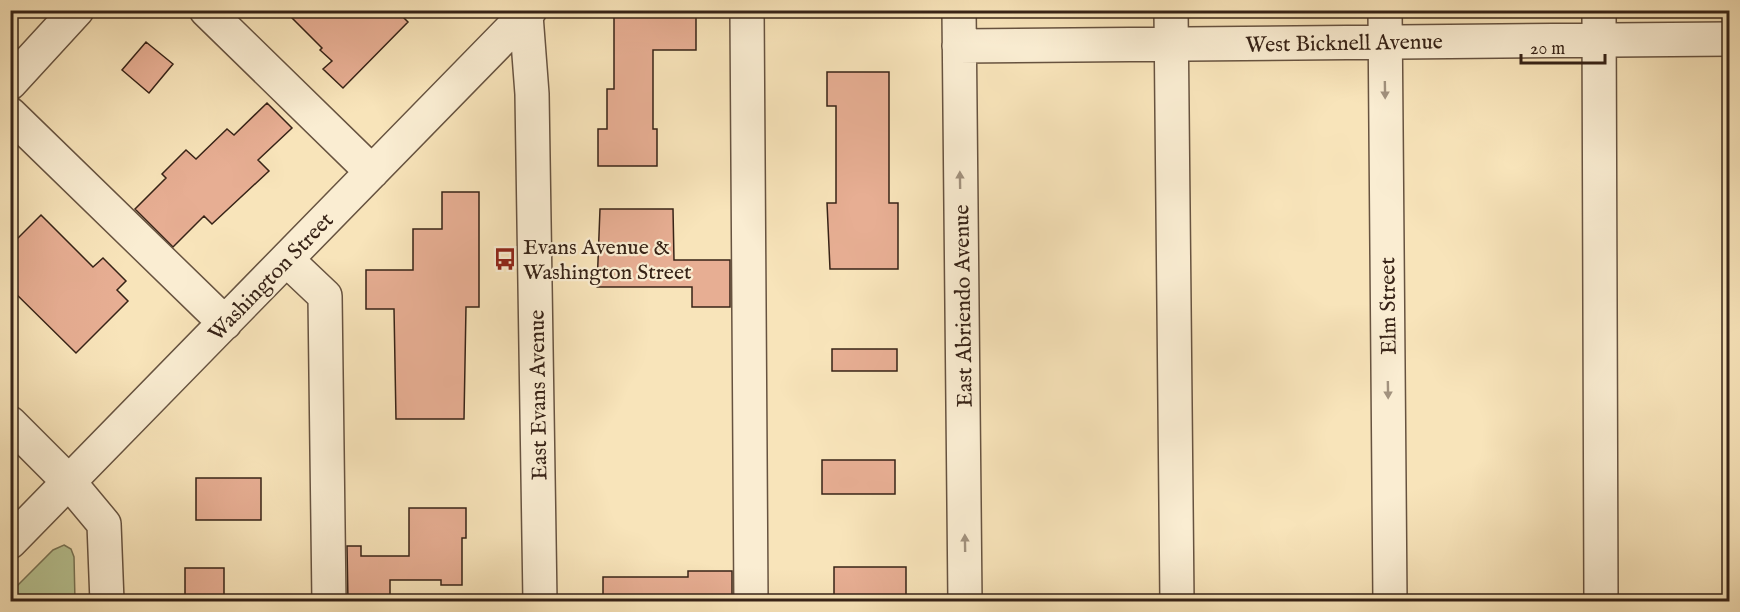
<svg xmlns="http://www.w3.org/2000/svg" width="1740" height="612" font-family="'IM FELL English',serif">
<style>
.green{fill:#b8c594;stroke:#787456;stroke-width:1.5}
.building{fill:#e7ae93;stroke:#372317;stroke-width:1.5}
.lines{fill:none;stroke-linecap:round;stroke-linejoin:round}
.minor-casing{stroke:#675340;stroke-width:36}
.minor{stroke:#faedd2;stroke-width:33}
.oneway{fill:#a2927e}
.labels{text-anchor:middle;stroke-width:4.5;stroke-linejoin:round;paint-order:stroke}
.street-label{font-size:22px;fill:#372317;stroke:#faedd2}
.poi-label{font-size:22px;fill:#372317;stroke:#faedd2;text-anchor:start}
</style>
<rect width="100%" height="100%" fill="#f8e4ba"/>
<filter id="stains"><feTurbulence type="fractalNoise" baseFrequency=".00333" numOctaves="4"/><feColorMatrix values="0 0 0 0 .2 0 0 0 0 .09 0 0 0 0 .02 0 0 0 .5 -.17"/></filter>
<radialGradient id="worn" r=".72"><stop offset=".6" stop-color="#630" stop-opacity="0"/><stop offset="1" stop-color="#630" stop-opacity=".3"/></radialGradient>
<path class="green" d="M 64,545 L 71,549 L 74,557 L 75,601 L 11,601 L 11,592 L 53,550 Z"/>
<path class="building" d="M 284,10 L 396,10 L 408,22 L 343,88 L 323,69 L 332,61 L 320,50 L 322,48 Z
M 614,17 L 696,17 L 696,50 L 653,50 L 653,129 L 657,129 L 657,166 L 598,166 L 598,129 L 607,129 L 607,89 L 614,89 Z
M 146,42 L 173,64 L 149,93 L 122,70 Z
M 827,72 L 889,72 L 889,203 L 898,203 L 898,269 L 830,269 L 827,203 L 836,203 L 836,106 L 827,106 Z
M 267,103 L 292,128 L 258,160 L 269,171 L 212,224 L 204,216 L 173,247 L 135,209 L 166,178 L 162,174 L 186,150 L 196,159 L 227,129 L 234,135 Z
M 442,192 L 479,192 L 479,307 L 466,307 L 464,419 L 396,419 L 394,309 L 366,309 L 366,270 L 413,270 L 413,229 L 442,229 Z
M 600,209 L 673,209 L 674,260 L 730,260 L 730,307 L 692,307 L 692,287 L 597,287 Z
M 41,215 L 93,267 L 103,258 L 126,281 L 117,290 L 128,301 L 76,353 L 10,288 L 10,246 Z
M 832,349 L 897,349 L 897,371 L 832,371 Z
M 822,460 L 895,460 L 895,494 L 822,494 Z
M 196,478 L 261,478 L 261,520 L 196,520 Z
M 409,508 L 466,508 L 466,538 L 462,538 L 462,585 L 441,585 L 441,580 L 390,580 L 390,602 L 348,602 L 347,546 L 361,546 L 361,556 L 409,556 Z
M 834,567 L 906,567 L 906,602 L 834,602 Z
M 185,568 L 224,568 L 224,602 L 185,602 Z
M 688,571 L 732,571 L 732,602 L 603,602 L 603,577 L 688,577 Z"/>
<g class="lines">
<g class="minor-casing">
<path id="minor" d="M 206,10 L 372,172
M 521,10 L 526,15 L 532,94 L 540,602
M 747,10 L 751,602
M 959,10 L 965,602
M 1171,10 L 1177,602
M 1385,10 L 1390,602
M 1599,10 L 1601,602
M 959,46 L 1730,39
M 10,83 L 77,10
M 10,114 L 225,323
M 287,260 L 325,296 L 329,602
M 10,423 L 69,482 L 104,524 L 107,602
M 10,542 L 530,10"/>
</g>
<use href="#minor" class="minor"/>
</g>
<defs><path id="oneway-solid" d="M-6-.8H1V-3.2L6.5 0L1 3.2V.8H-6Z" transform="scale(1.5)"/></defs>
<g class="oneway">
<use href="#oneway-solid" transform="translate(1385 90) rotate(89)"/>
<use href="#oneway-solid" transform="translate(960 180) rotate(-91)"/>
<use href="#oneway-solid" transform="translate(1388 390) rotate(89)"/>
<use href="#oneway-solid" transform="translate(965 543) rotate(-91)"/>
</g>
<defs>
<g id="bus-bare" transform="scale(1.8)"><path d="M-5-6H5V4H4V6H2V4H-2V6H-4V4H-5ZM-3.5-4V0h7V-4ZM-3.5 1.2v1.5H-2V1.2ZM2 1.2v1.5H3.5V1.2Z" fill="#8f2418" stroke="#faedd2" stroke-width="2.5" paint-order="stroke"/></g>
</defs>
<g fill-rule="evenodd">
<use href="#bus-bare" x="505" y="259"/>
</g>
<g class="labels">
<g class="street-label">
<text transform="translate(1344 42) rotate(-1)" y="8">West Bicknell Avenue</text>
<text transform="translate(270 276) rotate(-46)" y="8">Washington Street</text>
<text transform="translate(962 306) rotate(-91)" y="8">East Abriendo Avenue</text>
<text transform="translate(1387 306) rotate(-91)" y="8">Elm Street</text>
<text transform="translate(537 395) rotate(-91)" y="8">East Evans Avenue</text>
</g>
<g class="poi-label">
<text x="523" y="254">Evans Avenue &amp;<tspan x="523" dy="25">Washington Street</tspan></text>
</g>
</g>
<rect width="1740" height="612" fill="none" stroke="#f8e4ba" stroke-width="36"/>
<rect x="12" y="12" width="1716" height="588" fill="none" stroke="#372317" stroke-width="3"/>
<rect x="18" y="18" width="1704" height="576" fill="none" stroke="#372317" stroke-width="1.5"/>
<path d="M1521 54v9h84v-9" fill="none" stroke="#372317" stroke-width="3"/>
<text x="1530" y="54" font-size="18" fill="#372317" stroke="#faedd2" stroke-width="4.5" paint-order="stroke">20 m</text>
<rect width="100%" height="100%" filter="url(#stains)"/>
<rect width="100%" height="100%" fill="url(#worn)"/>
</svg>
